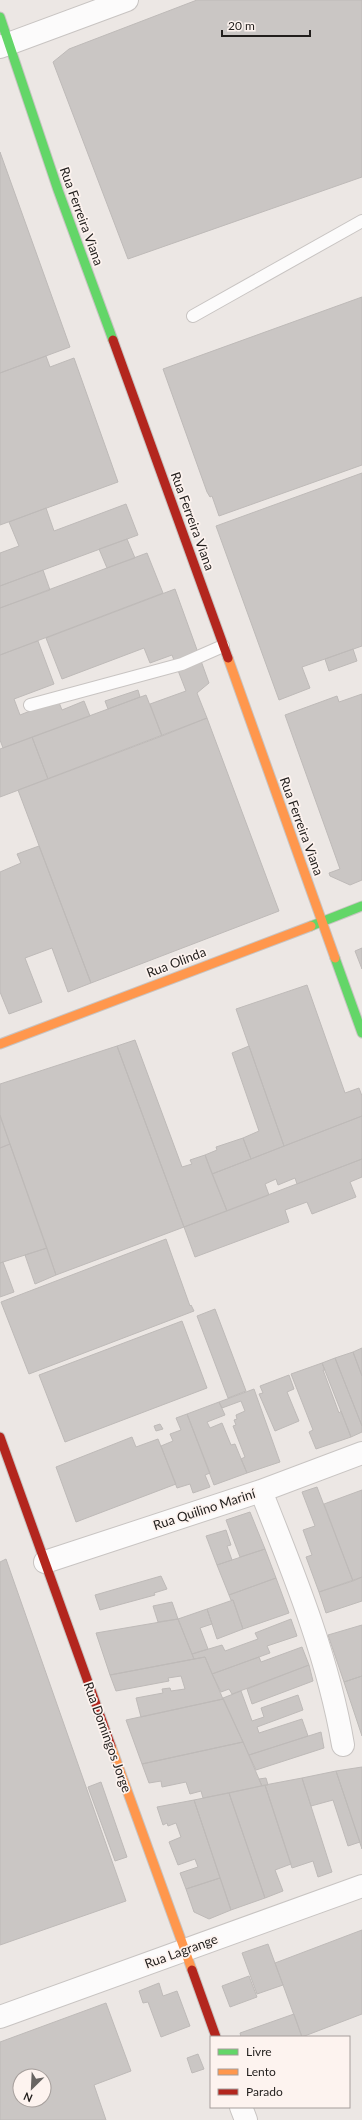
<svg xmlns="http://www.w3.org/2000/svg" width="362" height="2120" font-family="Lato,sans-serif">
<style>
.building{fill:#cac6c4;stroke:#bebab8;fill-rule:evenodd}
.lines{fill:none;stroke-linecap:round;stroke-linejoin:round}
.lane-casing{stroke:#c8c4c2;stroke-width:14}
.street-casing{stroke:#c8c4c2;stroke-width:24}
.fast-casing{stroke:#c8c4c2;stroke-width:11}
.slow-casing{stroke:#c8c4c2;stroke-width:11}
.jam-casing{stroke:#c8c4c2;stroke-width:11}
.lane{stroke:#fcfbfb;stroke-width:12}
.street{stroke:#fcfbfb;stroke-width:22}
.fast{stroke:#63d668;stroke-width:9}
.slow{stroke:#ff974d;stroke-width:9}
.jam{stroke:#b3261e;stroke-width:9}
.labels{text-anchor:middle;stroke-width:3.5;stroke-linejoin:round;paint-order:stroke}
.street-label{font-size:13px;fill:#211e1c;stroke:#fdf3ef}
</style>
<rect width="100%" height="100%" fill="#ece7e4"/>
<path class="building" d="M 197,0 L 362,0 L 362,177 L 128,259 L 53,62 L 69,49 Z
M 0,152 L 70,347 L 0,373 Z
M 362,297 L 362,465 L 219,516 L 212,496 L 210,497 L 207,492 L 163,369 Z
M 46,356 L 50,367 L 74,358 L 118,482 L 0,525 L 0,373 Z
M 362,473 L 362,646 L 302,667 L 310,688 L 279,700 L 216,526 Z
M 126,504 L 138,535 L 0,586 L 0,553 L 19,546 L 9,522 L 46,508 L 54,531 Z
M 127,539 L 135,558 L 107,568 L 99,549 Z
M 147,553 L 163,593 L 0,655 L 0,608 Z
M 43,570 L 50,590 L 0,608 L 0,586 Z
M 175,589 L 209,683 L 197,693 L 207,718 L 162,736 L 150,704 L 186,691 L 172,655 L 150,663 L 144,648 L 62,679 L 46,638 Z
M 38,641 L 54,684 L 14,699 L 20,715 L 58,700 L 62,710 L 84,701 L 90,716 L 3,748 L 0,740 L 0,655 Z
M 353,649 L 357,661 L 329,671 L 325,659 Z
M 138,690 L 140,697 L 108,709 L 105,701 Z
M 362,694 L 362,880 L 350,885 L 330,876 L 329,873 L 340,869 L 285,715 L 337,696 L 339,702 Z
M 146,695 L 162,736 L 48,779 L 32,737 Z
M 207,718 L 279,911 L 91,983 L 18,790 Z
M 32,737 L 48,779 L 0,797 L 0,749 Z
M 39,846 L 91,983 L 68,992 L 52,948 L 25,958 L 42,1002 L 9,1014 L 0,992 L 0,872 L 21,863 L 17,854 Z
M 362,948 L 362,969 L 355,951 Z
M 307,985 L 345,1093 L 359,1088 L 362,1096 L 362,1116 L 284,1146 L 236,1009 Z
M 135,1040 L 182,1167 L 192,1164 L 190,1160 L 205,1155 L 227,1211 L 184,1227 L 117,1046 Z
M 117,1046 L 184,1227 L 56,1275 L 0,1116 L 0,1084 Z
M 249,1046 L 284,1146 L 251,1159 L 243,1138 L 259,1131 L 232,1053 Z
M 0,1115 L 10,1144 L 0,1148 Z
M 362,1116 L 362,1159 L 297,1184 L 295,1178 L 278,1185 L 276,1179 L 265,1184 L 269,1195 L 227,1211 L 212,1174 Z
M 243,1138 L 251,1159 L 212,1174 L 205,1155 L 217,1150 L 216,1147 Z
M 10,1144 L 47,1248 L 0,1263 L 0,1148 Z
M 362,1159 L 362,1177 L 350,1182 L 356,1197 L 312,1214 L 307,1202 L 285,1210 L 289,1222 L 195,1257 L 184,1227 Z
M 166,1239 L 190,1306 L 191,1305 L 194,1311 L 29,1374 L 1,1302 Z
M 47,1248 L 56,1275 L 35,1284 L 25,1255 Z
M 3,1262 L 14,1292 L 0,1297 L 0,1263 Z
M 215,1309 L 246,1391 L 228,1398 L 197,1316 Z
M 182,1321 L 207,1388 L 65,1442 L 39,1375 Z
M 362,1348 L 362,1376 L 353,1352 Z
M 353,1352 L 362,1376 L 362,1426 L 335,1358 Z
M 335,1358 L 362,1426 L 362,1432 L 351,1437 L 322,1363 Z
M 322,1363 L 325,1370 L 323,1370 L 339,1413 L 341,1411 L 351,1437 L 316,1449 L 309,1432 L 313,1430 L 291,1374 Z
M 289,1375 L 294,1389 L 287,1392 L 299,1421 L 275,1431 L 259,1394 L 263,1393 L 260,1386 Z
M 254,1389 L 280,1462 L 247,1473 L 241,1459 L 245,1457 L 233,1426 L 236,1425 L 234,1420 L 237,1419 L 236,1415 L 245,1411 L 241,1401 L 222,1408 L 219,1402 Z
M 219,1402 L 225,1415 L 207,1422 L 210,1428 L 222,1423 L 231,1445 L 235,1444 L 247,1473 L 214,1485 L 187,1414 Z
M 187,1414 L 210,1473 L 205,1475 L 210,1487 L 193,1493 L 190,1484 L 177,1488 L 161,1446 L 173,1441 L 170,1434 L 181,1430 L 176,1418 Z
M 160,1424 L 163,1429 L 156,1431 L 154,1426 Z
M 132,1437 L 136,1447 L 158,1439 L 176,1484 L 76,1522 L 56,1467 Z
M 317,1487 L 353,1581 L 319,1592 L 306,1557 L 312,1555 L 303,1530 L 315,1526 L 302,1492 Z
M 362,1490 L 362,1577 L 353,1581 L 324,1504 Z
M 250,1512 L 265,1549 L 240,1557 L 226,1520 Z
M 226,1530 L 231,1545 L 227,1546 L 232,1560 L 217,1565 L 206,1536 Z
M 265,1549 L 276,1578 L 229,1595 L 217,1565 Z
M 6,1559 L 126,1901 L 0,1945 L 0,1562 Z
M 161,1576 L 167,1589 L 154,1593 L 155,1595 L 100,1610 L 95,1595 Z
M 362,1577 L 362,1601 L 326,1613 L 319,1592 Z
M 276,1578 L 289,1613 L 243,1629 L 233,1600 L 231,1600 L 229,1595 Z
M 233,1600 L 243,1629 L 217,1639 L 207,1609 Z
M 172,1602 L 178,1619 L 158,1622 L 153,1606 Z
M 207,1609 L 212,1624 L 200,1628 L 208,1649 L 192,1654 L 178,1619 Z
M 178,1619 L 194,1659 L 110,1675 L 96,1633 Z
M 291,1619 L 297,1636 L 267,1646 L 270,1653 L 212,1674 L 205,1657 L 194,1659 L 192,1654 L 222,1645 L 225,1651 L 258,1639 L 255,1633 Z
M 362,1625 L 362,1676 L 344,1682 L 328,1635 Z
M 302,1647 L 309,1665 L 232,1694 L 229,1689 L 221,1692 L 212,1674 L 259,1657 L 261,1662 Z
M 205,1657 L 223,1699 L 141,1717 L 136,1698 L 163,1693 L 162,1689 L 170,1688 L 171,1691 L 185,1689 L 181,1676 L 168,1678 L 169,1681 L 116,1691 L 110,1675 Z
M 309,1665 L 313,1681 L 252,1704 L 247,1689 Z
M 362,1676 L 362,1736 L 344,1682 Z
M 241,1691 L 252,1721 L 264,1717 L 261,1708 L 298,1695 L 303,1710 L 257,1727 L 259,1733 L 302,1719 L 308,1736 L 249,1755 L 223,1698 Z
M 223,1699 L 243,1742 L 142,1764 L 126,1720 Z
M 321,1732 L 324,1748 L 256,1770 L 249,1755 Z
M 243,1742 L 262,1786 L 203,1798 L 201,1791 L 190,1794 L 186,1782 L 162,1787 L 161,1781 L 149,1783 L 142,1764 Z
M 362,1767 L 362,1849 L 336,1771 Z
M 336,1771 L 360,1842 L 348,1846 L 333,1800 L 311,1806 L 302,1778 Z
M 266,1778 L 268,1785 L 262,1786 L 259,1779 Z
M 302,1778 L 332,1872 L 318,1877 L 313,1861 L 292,1868 L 265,1785 Z
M 101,1782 L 127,1857 L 115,1861 L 88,1787 Z
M 265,1785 L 291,1864 L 275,1870 L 283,1891 L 265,1898 L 229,1793 Z
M 229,1793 L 265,1898 L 231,1910 L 194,1800 Z
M 194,1800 L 220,1878 L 186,1889 L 180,1873 L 198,1867 L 195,1859 L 178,1865 L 169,1842 L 181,1837 L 176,1823 L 168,1826 L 167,1823 L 163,1825 L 157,1807 Z
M 220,1878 L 231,1910 L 209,1919 L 194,1912 L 186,1889 Z
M 362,1930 L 362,2014 L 302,2037 L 275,1963 Z
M 268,1944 L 283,1985 L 257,1994 L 242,1953 Z
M 249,1976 L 257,1997 L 230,2007 L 222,1986 Z
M 159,1983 L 163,1996 L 177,1991 L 190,2026 L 161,2037 L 148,2002 L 143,2003 L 139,1991 Z
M 106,2003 L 131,2071 L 94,2085 L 106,2120 L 0,2120 L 0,2042 ZM 20,2076 L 44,2076 L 44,2100 L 20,2100 Z
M 294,2014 L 302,2037 L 241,2037 L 240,2033 Z
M 198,2054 L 204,2069 L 192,2073 L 187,2058 Z"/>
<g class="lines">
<g class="lane-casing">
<path id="lane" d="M 193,316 L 362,221
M 30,705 L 182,664 L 223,646"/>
</g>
<g class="street-casing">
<path id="street" d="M 0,47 L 127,0
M 261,1491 C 294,1574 328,1657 343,1745
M 45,1562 L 261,1491 L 362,1453
M 0,2017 L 362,1886
M 241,2107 L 246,2120"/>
</g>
<g class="fast-casing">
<path id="fast" d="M 0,17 L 58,190 L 113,340
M 311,926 L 362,906
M 335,958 L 362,1033"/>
</g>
<g class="slow-casing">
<path id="slow" d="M 228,658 L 335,958
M 0,1044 L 311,926
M 111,1746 L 192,1970"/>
</g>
<g class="jam-casing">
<path id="jam" d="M 113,340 L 228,658
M 0,1437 L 111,1746
M 192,1970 L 216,2037"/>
</g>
<use href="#lane" class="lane"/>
<use href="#street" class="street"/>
<use href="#fast" class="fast"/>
<use href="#slow" class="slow"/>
<use href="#jam" class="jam"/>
</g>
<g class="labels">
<g class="street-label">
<text transform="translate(82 216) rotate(70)" y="5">Rua Ferreira Viana</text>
<text transform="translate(193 521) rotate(70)" y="5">Rua Ferreira Viana</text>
<text transform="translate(302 826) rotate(70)" y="5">Rua Ferreira Viana</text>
<text transform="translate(176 962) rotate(-21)" y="5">Rua Olinda</text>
<text transform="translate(204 1509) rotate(-18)" y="5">Rua Quilino Mariní</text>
<text transform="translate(108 1737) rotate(70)" y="5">Rua Domingos Jorge</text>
<text transform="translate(181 1951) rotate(-20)" y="5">Rua Lagrange</text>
</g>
</g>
<rect x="210" y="2036" width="140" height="72" fill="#fdf3ef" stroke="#a59e9b"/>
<rect x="218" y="2049" width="20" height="6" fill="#63d668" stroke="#a59e9b"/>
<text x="246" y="2056" font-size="12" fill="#211e1c">Livre</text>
<rect x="218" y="2069" width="20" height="6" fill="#ff974d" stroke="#a59e9b"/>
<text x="246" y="2076" font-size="12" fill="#211e1c">Lento</text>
<rect x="218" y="2089" width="20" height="6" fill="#b3261e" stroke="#a59e9b"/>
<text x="246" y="2096" font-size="12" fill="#211e1c">Parado</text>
<g transform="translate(32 2088) rotate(204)"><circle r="19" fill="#fdf3ef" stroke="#a59e9b"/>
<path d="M0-3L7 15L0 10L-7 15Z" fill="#686462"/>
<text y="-6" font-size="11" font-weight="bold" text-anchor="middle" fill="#211e1c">N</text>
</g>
<path d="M222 30v6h88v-6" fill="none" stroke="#211e1c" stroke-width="2"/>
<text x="228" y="30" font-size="12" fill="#211e1c" stroke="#fdf3ef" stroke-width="3" paint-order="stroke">20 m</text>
</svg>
